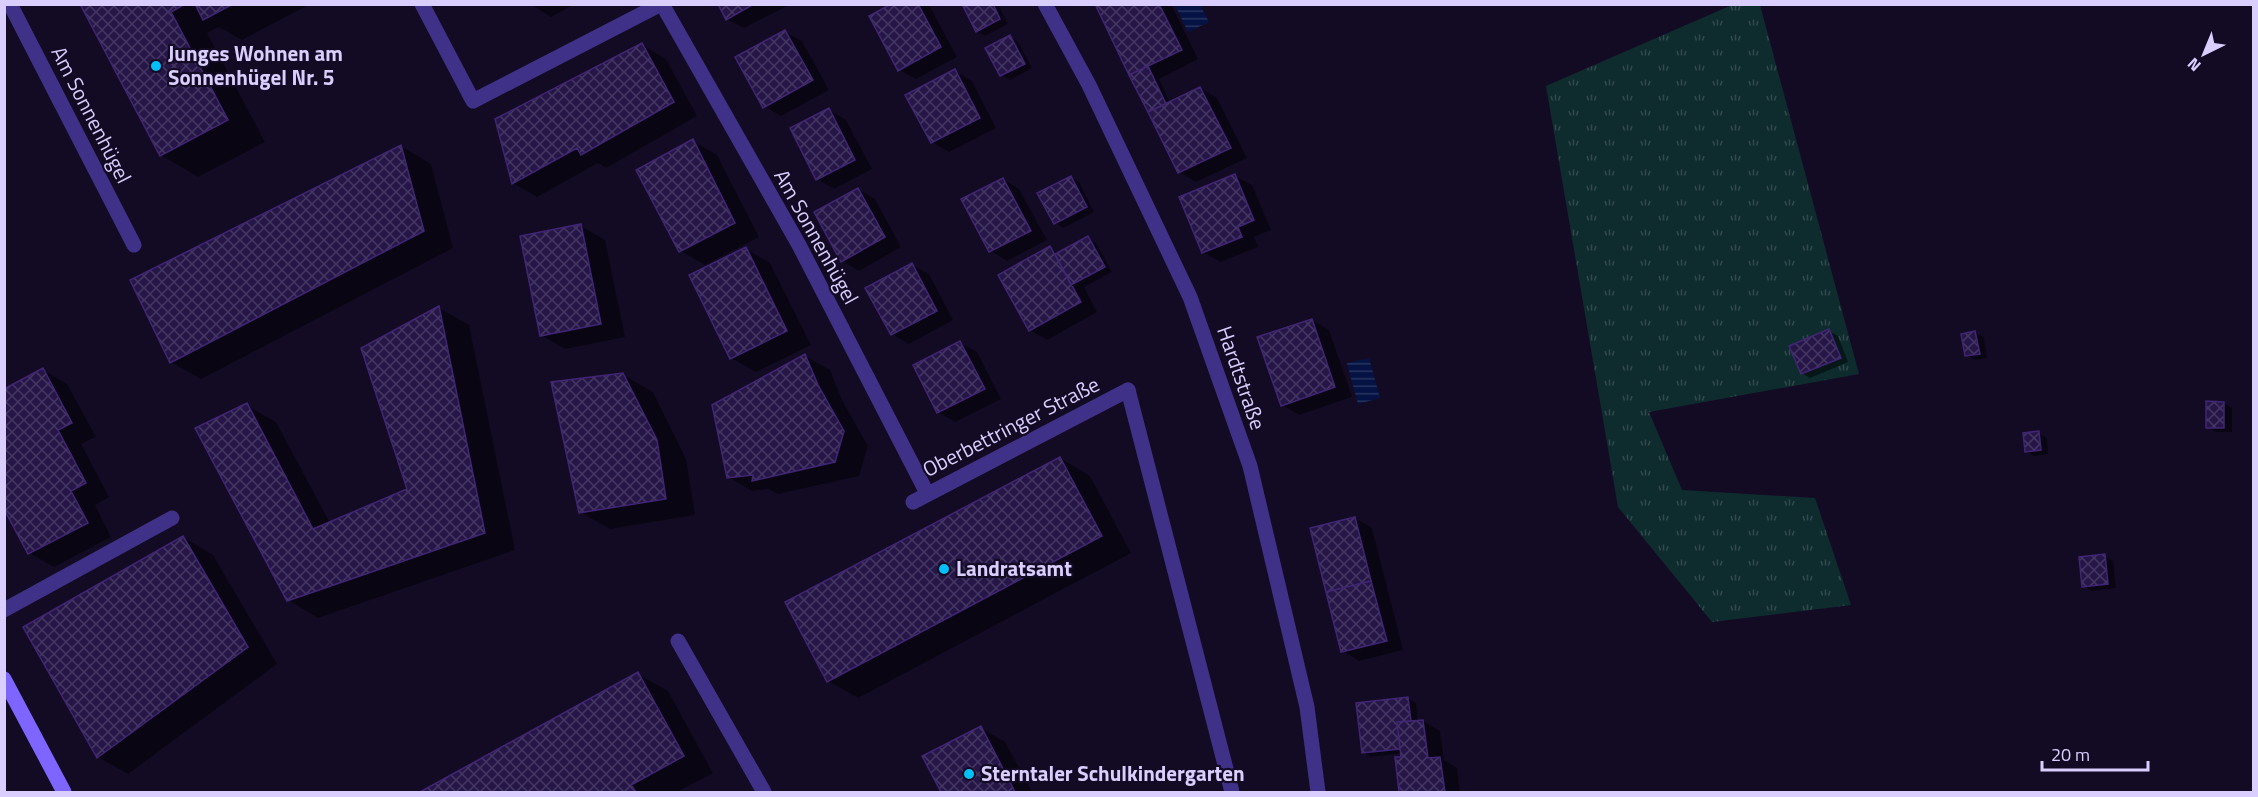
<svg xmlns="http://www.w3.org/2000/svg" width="2258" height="797" font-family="'Titillium Web',sans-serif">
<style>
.grass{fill:url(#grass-tufts)}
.water{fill:url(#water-rules)}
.shadow{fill:#0007}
.building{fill:url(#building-cross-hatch);stroke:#402575;stroke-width:1.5}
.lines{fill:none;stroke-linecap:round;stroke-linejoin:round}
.lane{stroke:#403188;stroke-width:15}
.street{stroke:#403188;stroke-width:15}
.secondary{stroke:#7e65ff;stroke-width:15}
.poi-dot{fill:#00bff9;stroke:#130b24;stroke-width:2}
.labels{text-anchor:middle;stroke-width:4.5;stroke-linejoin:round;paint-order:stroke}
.poi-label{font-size:21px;font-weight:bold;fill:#daceff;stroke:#130b24;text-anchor:start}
.street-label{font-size:21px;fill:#daceff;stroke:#130b24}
</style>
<defs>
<pattern id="grass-tufts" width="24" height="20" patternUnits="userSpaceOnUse" patternTransform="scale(1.5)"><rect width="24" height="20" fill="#0e2b2e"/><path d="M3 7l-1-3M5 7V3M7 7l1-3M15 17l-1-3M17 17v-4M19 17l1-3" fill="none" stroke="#30494d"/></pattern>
<pattern id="water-rules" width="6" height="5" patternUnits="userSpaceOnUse" patternTransform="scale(1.5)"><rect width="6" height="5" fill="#041344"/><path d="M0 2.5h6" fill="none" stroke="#283460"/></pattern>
<pattern id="building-cross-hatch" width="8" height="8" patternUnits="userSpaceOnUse" patternTransform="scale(1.5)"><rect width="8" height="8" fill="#261647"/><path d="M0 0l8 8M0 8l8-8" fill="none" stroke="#453763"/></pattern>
</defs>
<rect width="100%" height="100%" fill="#130b24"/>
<path class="grass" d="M 1732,5 L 1760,5 L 1859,374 L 1649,412 L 1682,490 L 1815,498 L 1851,605 L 1712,622 L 1618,507 L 1546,86 Z"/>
<path class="water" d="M 1175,5 L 1200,5 L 1209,22 L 1188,32 Z
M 1369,358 L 1380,398 L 1358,404 L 1347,363 Z"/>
<path class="shadow" d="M 81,4 L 310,4 L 242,40 L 219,27 L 207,33 L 265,142 L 198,177 L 161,155 Z
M 530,4 L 575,4 L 551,17 Z
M 719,4 L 787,4 L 787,6 L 744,28 L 727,19 Z
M 894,4 L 929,5 L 957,57 L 916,79 L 899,70 Z
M 963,4 L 998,4 L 1008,24 L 985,36 L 977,31 Z
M 1096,4 L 1171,4 L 1198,59 L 1159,79 L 1170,103 L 1200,88 L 1217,98 L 1247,158 L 1196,182 L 1179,172 Z
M 785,32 L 802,41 L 829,90 L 781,116 L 764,106 Z
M 1010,37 L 1018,42 L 1032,68 L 1010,80 L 1001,75 Z
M 642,45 L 666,59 L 697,116 L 606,168 L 598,163 L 537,197 L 513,183 Z
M 955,71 L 972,81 L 996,128 L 949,152 L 932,142 Z
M 829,110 L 846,120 L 872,169 L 834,189 L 817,179 Z
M 693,141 L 717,155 L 759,237 L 705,265 L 681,251 L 638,171 Z
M 401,146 L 431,164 L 453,248 L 201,379 L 171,362 Z
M 1235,176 L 1252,185 L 1271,230 L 1254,237 L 1258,247 L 1220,262 L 1203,252 Z
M 1071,177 L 1079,182 L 1094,212 L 1063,228 L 1055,223 Z
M 1003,179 L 1019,189 L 1047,240 L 1007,261 L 991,251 Z
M 858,189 L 875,199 L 901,247 L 859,271 L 842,261 Z
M 581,226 L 605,240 L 625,337 L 565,349 L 541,335 Z
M 1088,238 L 1096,243 L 1112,272 L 1084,287 L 1097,312 L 1047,340 L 1030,330 L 1050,248 L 1059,253 Z
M 746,249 L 770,263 L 811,345 L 756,372 L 731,358 Z
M 912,265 L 929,274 L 953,320 L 909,344 L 892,334 Z
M 439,308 L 469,325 L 515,550 L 318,618 L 288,600 L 246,405 L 276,422 L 330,523 L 409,489 Z
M 1312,320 L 1329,330 L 1352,397 L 1299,415 L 1282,405 Z
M 1829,331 L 1838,336 L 1848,362 L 1810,378 L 1802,373 Z
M 1975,333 L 1984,337 L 1987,358 L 1975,360 L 1967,355 Z
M 960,343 L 977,352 L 1001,399 L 955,422 L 938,412 Z
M 805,356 L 830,370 L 842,400 L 868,446 L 859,476 L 778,494 L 769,489 L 752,491 L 728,477 Z
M 43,370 L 67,384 L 96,437 L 81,444 L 109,497 L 95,505 L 111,537 L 54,567 L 29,553 Z
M 623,375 L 653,392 L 686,459 L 695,515 L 610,529 L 580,512 Z
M 2224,403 L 2232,408 L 2232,432 L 2216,432 L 2208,427 Z
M 2038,433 L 2047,438 L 2048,454 L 2034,456 L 2026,451 Z
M 1060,458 L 1090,476 L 1131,553 L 858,698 L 828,681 Z
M 1355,518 L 1372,528 L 1403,650 L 1359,661 L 1343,651 Z
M 183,537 L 213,555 L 277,664 L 128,774 L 98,757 Z
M 2104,556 L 2113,561 L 2116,588 L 2092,591 L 2084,586 Z
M 638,674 L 668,691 L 713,773 L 677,792 L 423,792 Z
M 1408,698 L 1416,703 L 1418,722 L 1423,721 L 1440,731 L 1444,760 L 1457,768 L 1460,792 L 1401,792 L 1396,759 L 1403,758 L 1402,753 L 1371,757 L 1363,752 Z
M 981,728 L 1005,742 L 1032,792 L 943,792 L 924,757 Z"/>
<path class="building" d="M 80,4 L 185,4 L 171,12 L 228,120 L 160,156 Z
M 195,4 L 233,4 L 203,20 Z
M 718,4 L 754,4 L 726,20 Z
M 891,4 L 918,4 L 941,47 L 898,71 L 869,16 Z
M 962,4 L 993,4 L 1000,19 L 976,32 Z
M 1095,4 L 1159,4 L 1182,50 L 1129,75 Z
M 785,30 L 813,80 L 763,108 L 735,57 Z
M 1010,35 L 1025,64 L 1000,76 L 985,48 Z
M 642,43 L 674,102 L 581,155 L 577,148 L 512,184 L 495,119 Z
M 1148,66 L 1166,104 L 1148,112 L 1129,75 Z
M 955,69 L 980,118 L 931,143 L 905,95 Z
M 1200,87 L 1231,148 L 1178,173 L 1148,112 Z
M 829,108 L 855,160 L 816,180 L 790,128 Z
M 693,139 L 735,223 L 679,252 L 636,170 Z
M 401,145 L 424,231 L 170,363 L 130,280 Z
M 1235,174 L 1254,220 L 1238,227 L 1242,237 L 1202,253 L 1179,197 Z
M 1071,176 L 1087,207 L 1054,224 L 1037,193 Z
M 1003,178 L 1031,231 L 989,252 L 961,199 Z
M 858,188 L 885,237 L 841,262 L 814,212 Z
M 581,224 L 601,324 L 540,336 L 520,236 Z
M 1088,236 L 1105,267 L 1071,285 L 1055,254 Z
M 1050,246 L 1081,302 L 1029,331 L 998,275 Z
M 746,247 L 787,331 L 730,359 L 689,275 Z
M 912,263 L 937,311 L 891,335 L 865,288 Z
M 439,306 L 485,533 L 287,601 L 195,428 L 247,403 L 313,529 L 407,489 L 361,348 Z
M 1312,319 L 1335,387 L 1281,406 L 1257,337 Z
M 1829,329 L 1841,358 L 1801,374 L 1789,346 Z
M 1975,331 L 1980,354 L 1965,356 L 1961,334 Z
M 960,341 L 985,389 L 937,413 L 913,365 Z
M 805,354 L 818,385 L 844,431 L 835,462 L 752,481 L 753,475 L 727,478 L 712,405 Z
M 43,368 L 72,423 L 58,430 L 86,483 L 71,491 L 88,523 L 28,554 L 4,509 L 4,389 Z
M 623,373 L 657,440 L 666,499 L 579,513 L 551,382 Z
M 2206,401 L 2224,402 L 2224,428 L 2206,428 Z
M 2039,431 L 2041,450 L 2025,452 L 2023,433 Z
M 1060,457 L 1102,536 L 827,682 L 785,602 Z
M 1355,517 L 1371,581 L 1326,592 L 1310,528 Z
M 183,536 L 248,647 L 97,758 L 23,627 Z
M 2105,554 L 2108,584 L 2082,587 L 2079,557 Z
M 1371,581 L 1387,641 L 1341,652 L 1326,592 Z
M 638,672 L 684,756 L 631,785 L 636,792 L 420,792 Z
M 1408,697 L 1411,721 L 1397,722 L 1400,749 L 1362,753 L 1356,703 Z
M 1423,720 L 1428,758 L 1440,757 L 1445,792 L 1399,792 L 1395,757 L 1401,757 L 1397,722 Z
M 981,726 L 1015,792 L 941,792 L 922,756 Z"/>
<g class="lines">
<path class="lane" d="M 1128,390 L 1232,792
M 4,610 L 172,518
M 678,641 L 764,792"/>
<path class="street" d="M 10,4 L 134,245
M 422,4 L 473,101 L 661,4
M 662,4 L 799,245 L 927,493
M 1045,4 L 1089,85 L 1190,297 L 1250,466 L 1307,707 L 1318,792
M 913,502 L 1128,390"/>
<path class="secondary" d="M 4,679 L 64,792"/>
</g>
<g class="poi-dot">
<circle cx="156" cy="66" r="6"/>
<circle cx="944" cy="569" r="6"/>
<circle cx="969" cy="774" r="6"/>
</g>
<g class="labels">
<g class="poi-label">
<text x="168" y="61">Junges Wohnen am<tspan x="168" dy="24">Sonnenhügel Nr. 5</tspan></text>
<text x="956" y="576">Landratsamt</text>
<text x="981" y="781">Sterntaler Schulkindergarten</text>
</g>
<g class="street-label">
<text transform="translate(91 115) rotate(63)" y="7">Am Sonnenhügel</text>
<text transform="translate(816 237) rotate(61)" y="7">Am Sonnenhügel</text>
<text transform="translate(1241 378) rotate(71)" y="7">Hardtstraße</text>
<text transform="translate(1011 427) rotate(-27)" y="7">Oberbettringer Straße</text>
</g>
</g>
<rect width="2258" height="797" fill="none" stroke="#daceff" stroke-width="12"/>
<g transform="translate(2204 54) rotate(223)" stroke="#130b24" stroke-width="4.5" paint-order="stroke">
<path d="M0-4.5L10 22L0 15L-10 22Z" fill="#daceff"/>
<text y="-9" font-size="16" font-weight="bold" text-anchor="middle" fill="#daceff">N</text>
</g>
<path d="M2042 761v9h106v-9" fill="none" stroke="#daceff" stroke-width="3"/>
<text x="2051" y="761" font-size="18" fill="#daceff" stroke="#130b24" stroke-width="4.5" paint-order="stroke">20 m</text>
</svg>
